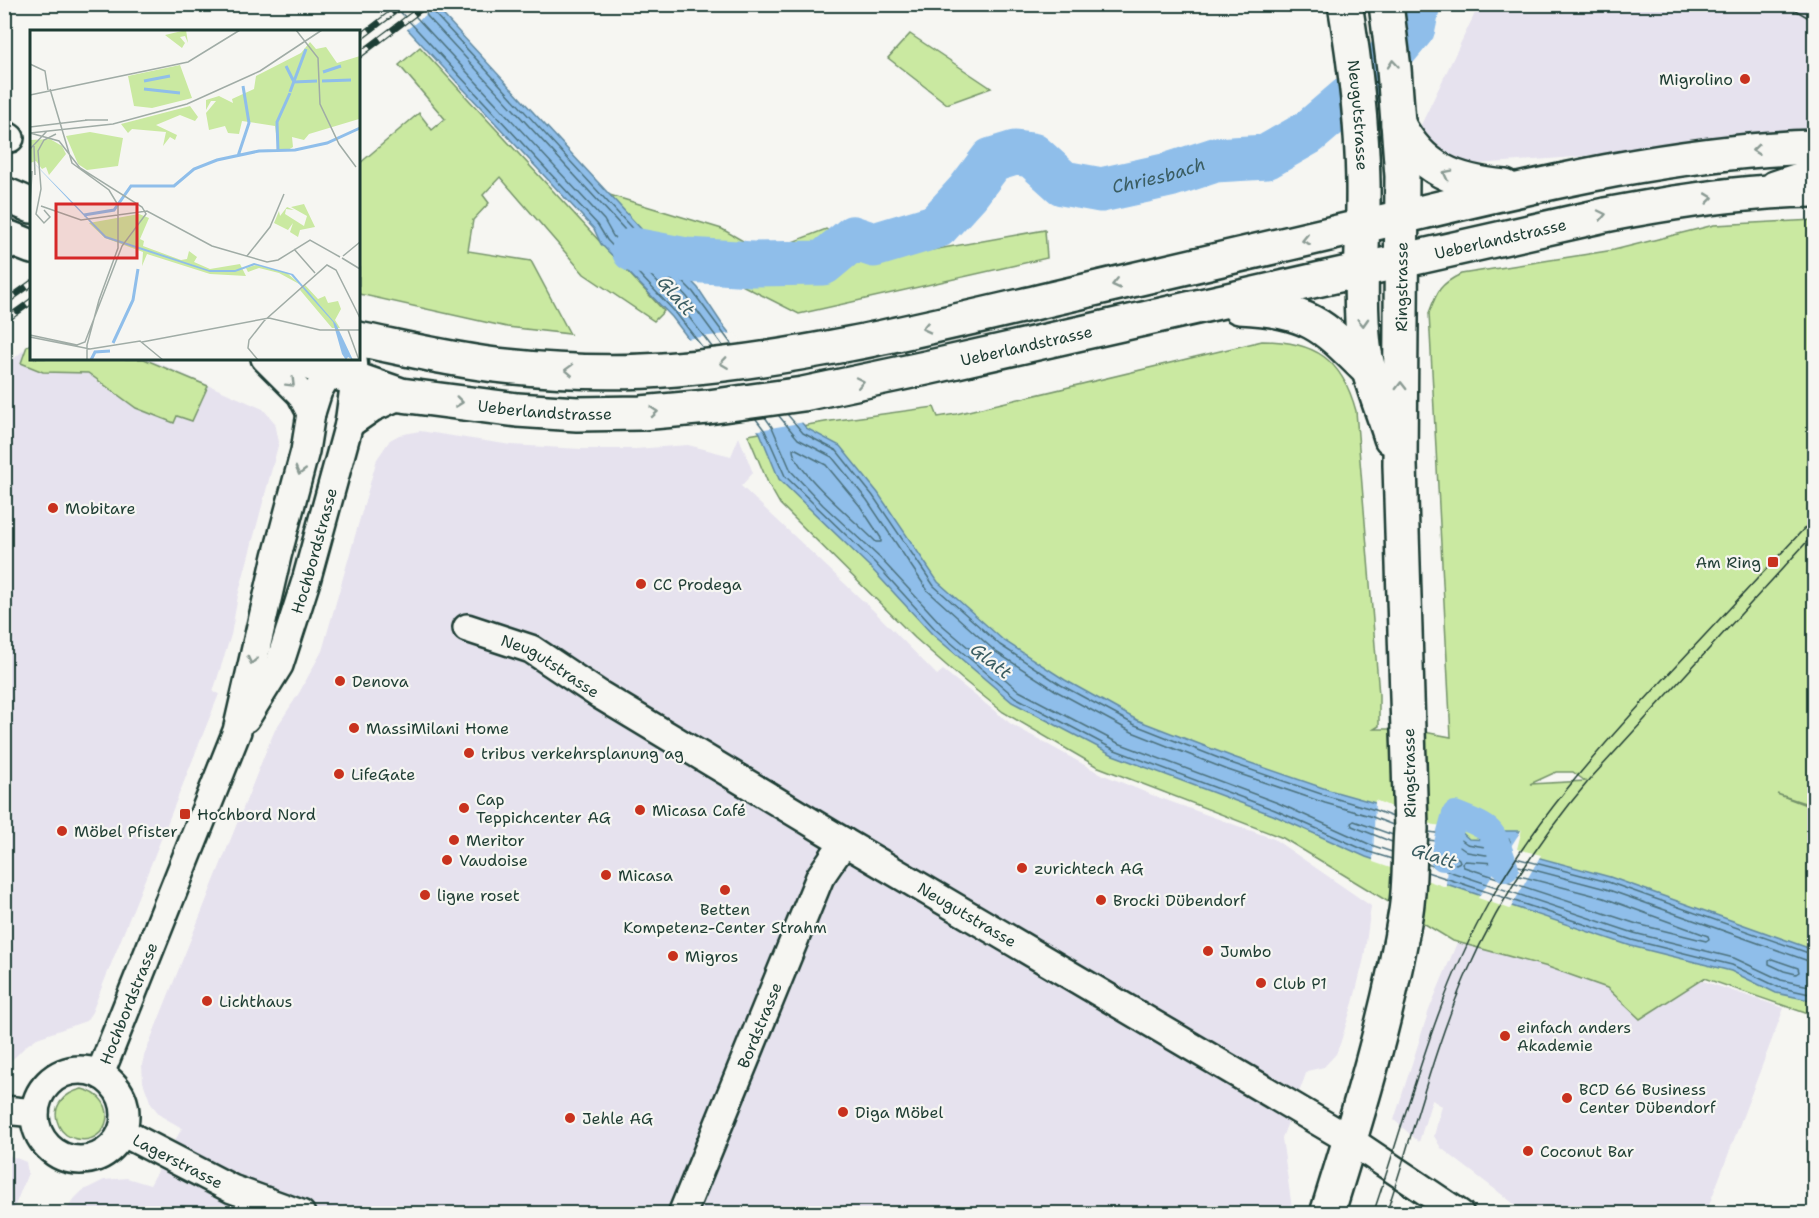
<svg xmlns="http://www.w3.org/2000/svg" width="1819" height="1218" font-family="'Shantell Sans',sans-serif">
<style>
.built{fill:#e6e2ee}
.green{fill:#cae9a1;stroke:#74936a;stroke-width:1.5;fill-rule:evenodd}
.water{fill:#8fbeea;stroke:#628aa1;stroke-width:1.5}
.pier{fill:#f6f6f2}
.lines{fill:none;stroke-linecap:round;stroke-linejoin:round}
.shore{stroke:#4c717d;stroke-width:1.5}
.canal{stroke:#8fbeea;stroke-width:26}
.river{stroke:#8fbeea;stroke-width:45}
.minor-casing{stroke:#1f3d34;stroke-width:32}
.secondary-casing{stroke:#1f3d34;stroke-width:38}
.minor{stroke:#f6f6f2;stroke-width:27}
.secondary{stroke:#f6f6f2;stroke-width:33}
.tram{stroke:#1f3d34;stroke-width:1.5}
.rail-casing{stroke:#1f3d34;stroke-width:7}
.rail{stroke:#f6f6f2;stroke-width:4.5;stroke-dasharray:14;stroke-linecap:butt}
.oneway{stroke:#8a9a93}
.poi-dot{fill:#c8321e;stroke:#f6f6f2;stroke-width:2}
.labels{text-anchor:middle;stroke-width:4.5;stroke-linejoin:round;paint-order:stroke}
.poi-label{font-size:16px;fill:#1f3d34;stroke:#f6f6f2;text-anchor:start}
.street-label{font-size:16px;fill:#1f3d34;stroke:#f6f6f2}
.water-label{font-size:18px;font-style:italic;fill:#3b5d62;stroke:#f6f6f2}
.inset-river{fill:none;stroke:#8fbeea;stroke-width:3}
.inset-road{fill:none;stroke:#a0aca6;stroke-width:1.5}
.view{fill:#d62828;fill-opacity:0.15;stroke:#d62828;stroke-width:3}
.inset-edge{fill:none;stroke:#1f3d34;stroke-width:3}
</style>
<rect width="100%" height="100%" fill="#f6f6f2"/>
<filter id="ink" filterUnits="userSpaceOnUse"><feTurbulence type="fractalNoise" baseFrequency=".0167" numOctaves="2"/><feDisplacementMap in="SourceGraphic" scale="12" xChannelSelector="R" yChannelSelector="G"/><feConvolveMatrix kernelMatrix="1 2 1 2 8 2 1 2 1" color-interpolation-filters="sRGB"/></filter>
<g filter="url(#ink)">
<path class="built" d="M 1479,5 L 1814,5 L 1814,135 L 1774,134 L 1576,157 L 1464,165 L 1418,131 Z
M 30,345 L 32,358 L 149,359 L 263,409 L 275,423 L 279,442 L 238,596 L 231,635 L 213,692 L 219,694 L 92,1012 L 86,1021 L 37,1038 L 27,1045 L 5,1067 L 5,366 Z
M 420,431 L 511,445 L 581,449 L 635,449 L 688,445 L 731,456 L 739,437 L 753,473 L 741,486 L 877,614 L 937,675 L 943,670 L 1011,724 L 1099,773 L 1152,795 L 1274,839 L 1371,906 L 1364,958 L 1353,1003 L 1340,1044 L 1336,1054 L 1324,1067 L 1307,1071 L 1282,1138 L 1292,1208 L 1291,1213 L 64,1214 L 73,1200 L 82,1191 L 104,1180 L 127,1178 L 150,1185 L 182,1128 L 161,1116 L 151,1104 L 143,1082 L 142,1065 L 144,1056 L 268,746 L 275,730 L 299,693 L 322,651 L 377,459 L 390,440 L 399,435 Z
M 1466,921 L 1583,941 L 1784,1008 L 1706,1213 L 1526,1213 L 1441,1148 L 1434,1136 L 1442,1106 L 1432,1100 L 1419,1142 L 1394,1120 L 1429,1010 Z
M 4,1153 L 26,1162 L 28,1173 L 12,1213 L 5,1213 Z"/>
<path class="green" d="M 910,34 L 991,88 L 947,104 L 888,58 Z
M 420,47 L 664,311 L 654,321 L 584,274 L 500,177 L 483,195 L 489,203 L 473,220 L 468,251 L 531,261 L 570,334 L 507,327 L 359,294 L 359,164 L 419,113 L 432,130 L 445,119 L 399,65 Z
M 603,193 L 722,229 L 764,253 L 826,229 L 870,261 L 1045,230 L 1047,258 L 799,314 L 649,238 Z
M 1814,220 L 1814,806 L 1777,794 L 1814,808 L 1814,1016 L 1704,978 L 1640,1019 L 1607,988 L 1548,967 L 1453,941 L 1283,838 L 1096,766 L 1003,712 L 962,679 L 915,638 L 780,504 L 768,483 L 748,435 L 831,421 L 934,407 L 938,417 L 956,414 L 1262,341 C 1315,341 1342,359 1356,411 L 1379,695 L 1379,726 L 1374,729 L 1408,729 L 1451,737 L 1429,313 C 1437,291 1440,284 1461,274 L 1614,250 L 1714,225 ZM 1556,772 L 1573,772 L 1585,781 L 1530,784 Z
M 31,344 L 32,358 L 144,359 L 208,386 L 192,421 L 177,416 L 174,423 L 136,408 L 88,373 L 43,372 L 21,363 L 27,346 Z
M 82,1089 C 122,1098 109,1146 77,1139 C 69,1138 62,1133 59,1126 C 50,1107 64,1093 82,1089 Z"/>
<path class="water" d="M 385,5 L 434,5 L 656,245 L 698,288 L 722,324 L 806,428 L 840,446 L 878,493 L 938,582 L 1003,640 L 1065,680 L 1137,720 L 1233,757 L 1329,790 L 1375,803 L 1433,828 L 1459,830 L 1469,839 L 1491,840 L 1499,831 L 1520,831 L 1514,851 L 1610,877 L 1814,950 L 1814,1001 L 1776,993 L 1731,971 L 1631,946 L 1366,857 L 1273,815 L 1113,755 L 1012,702 L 932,634 L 870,567 L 779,479 L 760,433 L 672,317 L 601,244 L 594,229 Z"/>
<path class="pier" d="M 382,4 L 439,4 L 439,5 L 406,30 Z
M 734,333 L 805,422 L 754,431 L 685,339 Z
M 1375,800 L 1434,825 L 1448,826 L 1446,887 L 1373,862 Z
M 1522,829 L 1517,849 L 1541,855 L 1510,909 L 1478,898 Z"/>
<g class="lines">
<path class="shore" d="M 393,4 L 598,225 L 607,240 L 676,313 L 703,348
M 404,4 L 604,220 L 613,236 L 682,308 L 712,347
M 423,4 L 427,16 L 687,297 L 723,346
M 431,4 L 432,11 L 651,249 L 693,292 L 732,345
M 787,414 L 803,433 L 837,451 L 873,496 L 934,586 L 1000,645 L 1061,685 L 1135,725 L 1231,763 L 1327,796 L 1372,809 L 1393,817
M 779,416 L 798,439 L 832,457 L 867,500 L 928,591 L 996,652 L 1058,692 L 1132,732 L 1228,770 L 1325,803 L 1370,816 L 1393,825
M 765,417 L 772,427 L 791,471 L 823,505 L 880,558 L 941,624 L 1019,691 L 1118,743 L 1278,803 L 1371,845 L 1392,852
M 756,419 L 765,431 L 785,476 L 875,563 L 936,630 L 1015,697 L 1115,750 L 1275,810 L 1369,852 L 1392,859
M 793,449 L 796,449 L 826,465 L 860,506 L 881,538 L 881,542 L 876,542 C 860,525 792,469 793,449 Z
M 1429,832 L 1456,836 L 1467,844 L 1485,847 L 1494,846 L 1502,838 L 1508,838 L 1510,841 L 1508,851 L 1512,857 L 1608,882 L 1814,955
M 1428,840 L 1454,843 L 1467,852 L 1486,855 L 1499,853 L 1504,860 L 1511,864 L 1606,889 L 1814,963
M 1392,842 L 1352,826 L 1351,823 L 1354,821 L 1393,835
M 1435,850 L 1450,852 L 1459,859 L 1460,862 L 1456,864 L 1433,856 L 1432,853 Z
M 1465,861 L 1495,863 L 1508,873 L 1604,898 L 1708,936 L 1709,939 L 1706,941 L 1637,924 L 1464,867 L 1462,864 Z
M 1427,864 L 1634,933 L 1734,958 L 1781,980 L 1814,987
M 1427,872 L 1632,940 L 1732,965 L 1778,987 L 1814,995
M 1772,959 L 1798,968 L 1799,972 L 1796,974 L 1784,971 L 1769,964 L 1769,961 Z"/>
<path class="canal" d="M 1443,858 L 1455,814 C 1495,830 1492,828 1506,869"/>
<path class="river" id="s1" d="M 634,250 L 687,260 L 753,264 L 823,263 L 853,238 L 874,245 L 937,226 L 968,192 L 992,160 L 1015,153 L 1032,155 L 1063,183 L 1101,190 L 1169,175 L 1215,160 L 1266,157 L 1308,133 L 1370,80 L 1413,28 L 1418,4"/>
<g class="minor-casing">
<g id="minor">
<path d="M 4,134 L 10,138"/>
<path d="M 1774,185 L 1814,172"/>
<path d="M 265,358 L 301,394 L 311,413"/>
<path d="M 349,424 L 372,408 L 401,395"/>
<path id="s2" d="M 467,628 L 531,649 L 600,695 L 829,833 L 1350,1140 L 1460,1214"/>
<path id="s3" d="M 246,718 L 279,665 L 306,581 L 349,424 L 355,380 L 353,359"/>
<circle cx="80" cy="1115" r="45"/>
<path id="s4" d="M 100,1074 L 237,731 L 277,556 L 305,451 L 311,413 L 318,391 L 337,358"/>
<path d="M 4,1110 L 35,1113"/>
<path id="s5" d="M 122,1132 L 232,1189 L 301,1214"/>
<path id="s6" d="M 682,1214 L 820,877 L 844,842"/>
</g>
</g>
<g class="secondary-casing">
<g id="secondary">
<path id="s7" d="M 1345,4 C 1355,63 1362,123 1363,182 C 1364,236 1358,292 1364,346 C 1368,377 1382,408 1391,438"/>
<path d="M 1398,124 C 1422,170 1455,182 1505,187"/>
<path d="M 4,194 L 32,206"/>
<path d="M 4,236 L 32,247"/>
<path d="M 1239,307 C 1311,311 1322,324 1371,373"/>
<path d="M 358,339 C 407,349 456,361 505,366 C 561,372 620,374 676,369 C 799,359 922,329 1042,301 C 1167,272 1293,243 1419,213 C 1549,182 1680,151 1814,147"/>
<path id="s8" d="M 294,358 L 401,395 L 517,410 L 577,414 L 641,413 L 708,407 L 803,394 L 926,368 L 1605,215 C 1674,202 1744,191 1814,190"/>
<path id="s9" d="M 1327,1214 C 1358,1115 1389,1014 1406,911 C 1410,885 1409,856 1411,829 L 1400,465 L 1402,176 L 1394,69 L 1386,4"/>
</g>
</g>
<use href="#minor" class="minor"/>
<use href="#secondary" class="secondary"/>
<path class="tram" d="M 1785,4 L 1814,21
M 1807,4 L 1814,8
M 1373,1214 C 1409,1109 1434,1001 1488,904 C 1535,820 1598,750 1663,680 C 1714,626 1764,572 1814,518
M 1386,1214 C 1413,1135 1432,1053 1465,977 C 1497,904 1540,838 1591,778 L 1814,534"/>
<g class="rail-casing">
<path id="rail" d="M 358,39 L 404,4
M 358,56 L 427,4
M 4,303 L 32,283
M 4,321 L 32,301"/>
</g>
<use href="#rail" class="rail"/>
</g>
<defs><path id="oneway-chevron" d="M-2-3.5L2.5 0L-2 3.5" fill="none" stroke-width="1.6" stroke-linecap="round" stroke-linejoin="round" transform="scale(1.5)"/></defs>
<g class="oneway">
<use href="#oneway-chevron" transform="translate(1393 64) rotate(-95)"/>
<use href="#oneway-chevron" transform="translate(1756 150) rotate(174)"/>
<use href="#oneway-chevron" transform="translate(1447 174) rotate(-153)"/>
<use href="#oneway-chevron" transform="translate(1709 198) rotate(-7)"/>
<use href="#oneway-chevron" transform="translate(1602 215) rotate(-12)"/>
<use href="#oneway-chevron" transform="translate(1306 240) rotate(167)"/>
<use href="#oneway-chevron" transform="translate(1116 284) rotate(167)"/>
<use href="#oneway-chevron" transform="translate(1363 322) rotate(87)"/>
<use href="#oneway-chevron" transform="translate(926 328) rotate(167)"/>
<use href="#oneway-chevron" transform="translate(724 363) rotate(172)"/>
<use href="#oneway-chevron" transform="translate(569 370) rotate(-178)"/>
<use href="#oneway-chevron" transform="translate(860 382) rotate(-12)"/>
<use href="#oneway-chevron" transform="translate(291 383) rotate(45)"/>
<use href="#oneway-chevron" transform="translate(1401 386) rotate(-90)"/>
<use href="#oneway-chevron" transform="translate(459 402) rotate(7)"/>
<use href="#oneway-chevron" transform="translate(654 412) rotate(-5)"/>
<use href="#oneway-chevron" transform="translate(300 471) rotate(105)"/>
<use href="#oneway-chevron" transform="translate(252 660) rotate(103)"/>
</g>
</g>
<g class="poi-dot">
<circle cx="1745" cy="79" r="6"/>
<circle cx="53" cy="508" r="6"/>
<rect x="1767" y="556" width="12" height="12" rx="3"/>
<circle cx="641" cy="584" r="6"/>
<circle cx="340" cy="681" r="6"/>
<circle cx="354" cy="728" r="6"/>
<circle cx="469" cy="753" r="6"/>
<circle cx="339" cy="774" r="6"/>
<circle cx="464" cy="808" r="6"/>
<circle cx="640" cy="810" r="6"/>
<rect x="179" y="808" width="12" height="12" rx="3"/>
<circle cx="62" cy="831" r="6"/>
<circle cx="454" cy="840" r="6"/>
<circle cx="447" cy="860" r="6"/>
<circle cx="1022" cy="868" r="6"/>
<circle cx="606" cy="875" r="6"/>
<circle cx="725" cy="890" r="6"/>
<circle cx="425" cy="895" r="6"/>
<circle cx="1101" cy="900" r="6"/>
<circle cx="1208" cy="951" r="6"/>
<circle cx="673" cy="956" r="6"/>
<circle cx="1261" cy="983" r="6"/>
<circle cx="207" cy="1001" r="6"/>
<circle cx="1505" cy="1036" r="6"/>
<circle cx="1567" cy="1098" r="6"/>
<circle cx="843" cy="1112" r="6"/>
<circle cx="570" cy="1118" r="6"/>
<circle cx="1528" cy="1151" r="6"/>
</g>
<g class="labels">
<g class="poi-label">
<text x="1733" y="85" text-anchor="end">Migrolino</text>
<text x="65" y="514">Mobitare</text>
<text x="1761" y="568" text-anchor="end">Am Ring</text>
<text x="653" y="590">CC Prodega</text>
<text x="352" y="687">Denova</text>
<text x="366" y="734">MassiMilani Home</text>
<text x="481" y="759">tribus verkehrsplanung ag</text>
<text x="351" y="780">LifeGate</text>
<text x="476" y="805">Cap<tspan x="476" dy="18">Teppichcenter AG</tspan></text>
<text x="652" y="816">Micasa Café</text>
<text x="197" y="820">Hochbord Nord</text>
<text x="74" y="837">Möbel Pfister</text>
<text x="466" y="846">Meritor</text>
<text x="459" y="866">Vaudoise</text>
<text x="1034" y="874">zurichtech AG</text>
<text x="618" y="881">Micasa</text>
<text x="437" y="901">ligne roset</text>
<text x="1113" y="906">Brocki Dübendorf</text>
<text x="725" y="915" text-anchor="middle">Betten<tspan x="725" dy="18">Kompetenz-Center Strahm</tspan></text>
<text x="1220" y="957">Jumbo</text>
<text x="685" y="962">Migros</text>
<text x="1273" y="989">Club P1</text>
<text x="219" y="1007">Lichthaus</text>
<text x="1517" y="1033">einfach anders<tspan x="1517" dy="18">Akademie</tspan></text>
<text x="1579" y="1095">BCD 66 Business<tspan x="1579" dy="18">Center Dübendorf</tspan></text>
<text x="855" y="1118">Diga Möbel</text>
<text x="582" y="1124">Jehle AG</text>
<text x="1540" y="1157">Coconut Bar</text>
</g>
<g class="street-label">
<text dy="6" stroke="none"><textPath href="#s7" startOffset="112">Neugutstrasse</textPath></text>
<text dy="6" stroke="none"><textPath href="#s8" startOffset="1232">Ueberlandstrasse</textPath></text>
<text dy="6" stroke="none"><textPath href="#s9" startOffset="938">Ringstrasse</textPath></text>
<text dy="6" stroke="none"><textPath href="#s8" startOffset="746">Ueberlandstrasse</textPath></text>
<text dy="6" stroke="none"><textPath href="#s8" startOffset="258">Ueberlandstrasse</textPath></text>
<text dy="6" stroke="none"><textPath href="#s3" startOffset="182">Hochbordstrasse</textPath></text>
<text dy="6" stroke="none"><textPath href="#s2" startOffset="92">Neugutstrasse</textPath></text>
<text transform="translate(1409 773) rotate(-91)" y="6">Ringstrasse</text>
<text dy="6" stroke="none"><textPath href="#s2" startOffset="578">Neugutstrasse</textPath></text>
<text dy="6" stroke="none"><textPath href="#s4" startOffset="76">Hochbordstrasse</textPath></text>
<text dy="6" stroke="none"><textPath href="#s6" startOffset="204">Bordstrasse</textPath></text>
<text dy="6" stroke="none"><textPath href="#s5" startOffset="63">Lagerstrasse</textPath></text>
</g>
<g class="water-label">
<text dy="6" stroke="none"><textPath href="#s1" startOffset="584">Chriesbach</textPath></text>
<text transform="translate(676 296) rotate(49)" y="6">Glatt</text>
<text transform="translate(991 661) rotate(38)" y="6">Glatt</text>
<text transform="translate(1434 856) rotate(18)" y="6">Glatt</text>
</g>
</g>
<g transform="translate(30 30)">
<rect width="330" height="330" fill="#f6f6f2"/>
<path d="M 156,0 L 158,13 L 155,6 L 150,7 L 155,13 L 152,18 L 135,5 ZM 280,12 L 286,19 L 296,17 L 307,33 L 330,26 L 329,89 L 279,104 L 274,110 L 262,107 L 263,117 L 258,120 L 243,119 L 248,119 L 245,96 L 212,91 L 209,104 L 198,103 L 195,96 L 179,100 L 176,83 L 186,71 L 181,71 L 176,80 L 176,70 L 189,66 L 203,73 L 202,69 L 224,59 L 226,46 L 271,23 ZM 150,35 L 162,68 L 122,78 L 104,76 L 98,46 ZM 160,76 L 168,87 L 165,91 L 150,85 L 126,95 L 147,105 L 145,110 L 140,107 L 133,116 L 136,102 L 102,99 L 98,103 L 91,94 ZM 60,102 L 93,108 L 88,136 L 57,140 L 48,134 L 36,106 ZM 20,109 L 32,116 L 36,124 L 19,145 L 16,137 L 12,139 L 6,131 L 0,133 L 0,110 ZM 274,174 L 285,197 L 270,200 L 268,207 L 260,202 L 263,193 L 258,200 L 244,193 L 249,181 L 250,186 L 257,177 L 264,180 L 256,179 L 255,184 L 274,196 L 277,186 L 261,177 ZM 109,184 L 119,188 L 110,209 L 114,211 L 113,216 L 151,230 L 157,229 L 159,221 L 167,227 L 164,232 L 180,239 L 210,234 L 216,246 L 180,244 L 117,224 L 112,236 L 113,222 L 75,208 L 59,193 ZM 226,235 L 257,243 L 271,255 L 249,243 L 229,238 L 218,242 L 216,238 ZM 275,255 L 288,269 L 295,266 L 298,273 L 308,271 L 311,279 L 305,290 L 310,298 L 302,298 L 270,260 Z" fill="#cae9a1"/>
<path d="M 0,129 L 76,206 L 179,240 L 205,240 L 224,233 L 263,244 L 306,294 L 323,330 L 318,327 L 316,330 L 312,324 L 303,292 L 261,245 L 225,235 L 205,242 L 180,242 L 75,208 Z" fill="#8fbeea"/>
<path class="inset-river" d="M 256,36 L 264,52 L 287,51M 293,42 L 311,36M 114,51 L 140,46M 292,51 L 321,50M 114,59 L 150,63M 260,62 L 276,19M 248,121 L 247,92 L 260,63M 208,126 L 219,93 L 213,56M 54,185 L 84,180 L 101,156 L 144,156 L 164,139 L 187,130 L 229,121 L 265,120 L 297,113 L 330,98M 83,313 L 103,270 L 108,239M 61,330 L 65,322 L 80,321"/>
<path class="inset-road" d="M 266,0 L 288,28 L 290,74 L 309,114 L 326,137M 0,34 L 15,41 L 18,60M 20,59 L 42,133 L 79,160 L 88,175 L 88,218 L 69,270 L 57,315 L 57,330M 0,65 L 158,32 L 210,0M 55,90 L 78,90M 0,97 L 58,90M 0,103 L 83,94 L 157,74 L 230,41 L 292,0M 0,103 L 29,111 L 50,138 L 112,177 L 116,184 L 92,216 L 55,312 L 47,315 L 0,305M 4,116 L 5,145M 0,119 L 17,101M 11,176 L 51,190 L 117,181 L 182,216 L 237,232 L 248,230 L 280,210 L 310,227M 0,178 L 2,141M 14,180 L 20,187 L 14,193 L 6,184 L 11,159 L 8,121 L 14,110 L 26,104M 264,219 L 285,243M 217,226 L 240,197 L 254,164M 313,226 L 330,212M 312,228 L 330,239M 318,300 L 329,330M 0,307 L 60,319 L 110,311 L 133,330M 112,312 L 239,288 L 290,300 L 330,300M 228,330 L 218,318 L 219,310 L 234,291 L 297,235 L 306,240 L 330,288"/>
<path class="view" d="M 26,174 L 107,174 L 107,228 L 26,228 Z"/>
<rect width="330" height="330" class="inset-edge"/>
</g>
<rect width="1819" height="1218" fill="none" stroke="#f6f6f2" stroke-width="24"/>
<rect x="12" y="12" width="1795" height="1194" fill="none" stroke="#1f3d34" stroke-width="2" filter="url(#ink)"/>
</svg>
